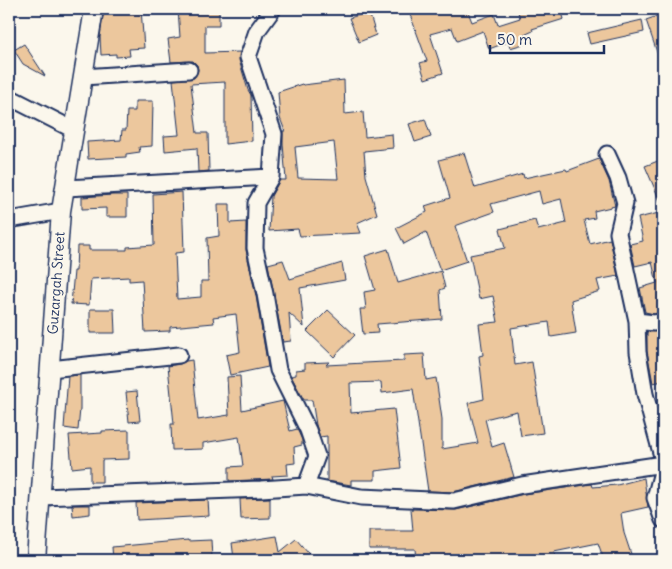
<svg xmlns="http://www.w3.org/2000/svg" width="672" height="569" font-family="Delius,sans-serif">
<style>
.building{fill:#ecc79d;stroke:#1b2f5e;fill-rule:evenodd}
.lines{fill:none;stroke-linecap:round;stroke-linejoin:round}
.minor-casing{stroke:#1b2f5e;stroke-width:19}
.tertiary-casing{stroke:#1b2f5e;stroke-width:21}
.minor{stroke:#fbf7ec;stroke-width:15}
.tertiary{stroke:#fbf7ec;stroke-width:18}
.labels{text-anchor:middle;stroke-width:4.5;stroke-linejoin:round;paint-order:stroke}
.street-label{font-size:14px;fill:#1b2f5e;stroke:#fbf7ec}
</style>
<rect width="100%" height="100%" fill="#fbf7ec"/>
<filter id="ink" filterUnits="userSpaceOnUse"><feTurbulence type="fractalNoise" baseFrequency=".02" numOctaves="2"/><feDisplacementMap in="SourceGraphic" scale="10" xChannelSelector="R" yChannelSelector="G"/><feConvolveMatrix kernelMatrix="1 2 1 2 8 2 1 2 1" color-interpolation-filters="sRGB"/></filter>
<g filter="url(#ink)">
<path class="building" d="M 104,9 L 141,9 L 144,48 L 129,49 L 130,56 L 116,57 L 116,54 L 101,55 L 100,37 Z
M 178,9 L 219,9 L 219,26 L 205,26 L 205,53 L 240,52 L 239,60 L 248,90 L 251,95 L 252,141 L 225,144 L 225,82 L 191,84 L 197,133 L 208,133 L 209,171 L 198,172 L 197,148 L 165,151 L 164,136 L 179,135 L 173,80 L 194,78 L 198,70 L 197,65 L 193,61 L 171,62 L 168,39 L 180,37 Z
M 408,9 L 467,9 L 472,22 L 494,14 L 498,25 L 520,18 L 517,9 L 561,9 L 564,19 L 532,29 L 533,31 L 524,35 L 527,43 L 510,48 L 508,42 L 489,49 L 483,31 L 457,41 L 452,28 L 430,34 L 443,73 L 425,79 L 420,63 L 427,61 Z
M 369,12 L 376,35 L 359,42 L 349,18 Z
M 663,14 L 663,63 L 661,64 L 646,20 Z
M 642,20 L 644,32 L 590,44 L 587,33 Z
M 24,44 L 45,76 L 23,64 L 14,50 Z
M 344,80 L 345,114 L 363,112 L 365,137 L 392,134 L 393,148 L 364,151 L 366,176 L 377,214 L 357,223 L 361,233 L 300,236 L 298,229 L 269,231 L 271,196 L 280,180 L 286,180 L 283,144 L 283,131 L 285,131 L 280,118 L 278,92 L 302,84 L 303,85 ZM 334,142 L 338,179 L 298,178 L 295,147 Z
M 135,101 L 153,101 L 152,146 L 139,147 L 140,152 L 126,154 L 126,157 L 88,159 L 87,142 L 121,140 L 122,130 L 126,130 L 127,111 L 135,111 Z
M 425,119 L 431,137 L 415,142 L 409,124 Z
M 464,153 L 475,188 L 523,174 L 524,178 L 566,169 L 567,171 L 599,159 L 609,181 L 615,206 L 594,211 L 595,218 L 584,220 L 590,244 L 610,239 L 618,276 L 597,280 L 600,291 L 571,300 L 576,333 L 551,337 L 549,322 L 511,328 L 515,365 L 532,362 L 543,433 L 521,436 L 517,411 L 485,419 L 492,447 L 504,443 L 514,477 L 453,492 L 428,491 L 413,389 L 382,393 L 381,382 L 350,383 L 351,413 L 394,409 L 401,468 L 375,471 L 375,480 L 351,480 L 351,485 L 327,481 L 327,436 L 320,437 L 316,425 L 312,400 L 304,400 L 291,376 L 296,375 L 296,370 L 305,369 L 305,363 L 329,362 L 326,365 L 404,361 L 404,355 L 424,354 L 426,380 L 436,378 L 442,419 L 442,449 L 478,443 L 468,403 L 484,399 L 479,356 L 483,355 L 479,324 L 498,322 L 493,296 L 479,299 L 470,255 L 505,248 L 500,229 L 535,220 L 538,230 L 566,223 L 561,199 L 542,204 L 539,191 L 491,204 L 494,212 L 455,226 L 467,261 L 440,270 L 426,232 L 404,244 L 396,228 L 427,212 L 425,206 L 450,198 L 439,160 Z
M 663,159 L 663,208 L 645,166 Z
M 182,192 L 184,252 L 175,253 L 177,299 L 201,297 L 201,281 L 208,281 L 207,238 L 219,236 L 218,204 L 230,204 L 230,223 L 246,222 L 246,250 L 256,296 L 268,367 L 230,375 L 226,355 L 240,352 L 236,314 L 213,317 L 214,323 L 170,327 L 170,331 L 145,332 L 142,280 L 129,281 L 129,277 L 91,279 L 89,305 L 71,304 L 74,271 L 76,271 L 77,246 L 89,246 L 89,250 L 127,250 L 127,247 L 154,245 L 153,194 Z
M 113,195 L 127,195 L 127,217 L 106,217 L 106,208 L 82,209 L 82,197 Z
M 663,212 L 663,291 L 662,291 L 663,312 L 654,314 L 645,312 L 640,288 L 657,283 L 652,262 L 635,266 L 630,244 L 643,241 L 638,218 Z
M 388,249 L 398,283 L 441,271 L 445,288 L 440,290 L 442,319 L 377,324 L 378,333 L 363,334 L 360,309 L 366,309 L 364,292 L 375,290 L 365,256 Z
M 283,260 L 290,279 L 342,263 L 345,280 L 300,288 L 304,327 L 289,313 L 291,341 L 283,342 L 268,264 Z
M 90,309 L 114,309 L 115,333 L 90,333 Z
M 328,310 L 355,335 L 334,357 L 307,331 Z
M 663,331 L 663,363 L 660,364 L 663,381 L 653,383 L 647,351 L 647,332 Z
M 192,360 L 198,420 L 229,415 L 227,377 L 240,376 L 242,410 L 283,401 L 290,431 L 297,429 L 302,440 L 302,445 L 294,447 L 295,463 L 287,464 L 288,475 L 272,476 L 273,479 L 229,481 L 229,467 L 243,466 L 239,437 L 203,443 L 203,449 L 172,450 L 171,424 L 174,424 L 168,366 L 180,364 L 186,361 Z
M 80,375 L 80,409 L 78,430 L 64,428 L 68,376 Z
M 137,391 L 140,421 L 129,422 L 126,392 Z
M 129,430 L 129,459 L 102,460 L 102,482 L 90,482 L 90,466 L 72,468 L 69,435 L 102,433 L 102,431 Z
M 644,478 L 648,507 L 621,513 L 624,533 L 633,560 L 604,560 L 598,543 L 554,552 L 556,560 L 416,560 L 415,549 L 369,549 L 369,531 L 413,531 L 411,509 L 456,510 L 524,494 L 592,484 L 593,487 L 617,485 Z
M 270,498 L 270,518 L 241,519 L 240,499 Z
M 208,500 L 209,516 L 137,520 L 136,503 Z
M 72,505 L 90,505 L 90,514 L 73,516 Z
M 277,536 L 280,552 L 296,539 L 314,560 L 263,560 L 262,555 L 234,559 L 232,543 Z
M 188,540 L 188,541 L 211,540 L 212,558 L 157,560 L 156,556 L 130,558 L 130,560 L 113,560 L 112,547 Z"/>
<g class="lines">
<g class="minor-casing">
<path id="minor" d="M 273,9 L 257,31 L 248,57 L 274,134 L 271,177 L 256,203 L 255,248 L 265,294 L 278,370 L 308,430 L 317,456 L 306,486
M 83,77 L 189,70
M 9,97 L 74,130
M 607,154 L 618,178 L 625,203 L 618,233 L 637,321 L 654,323 L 663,321
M 66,188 L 271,177
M 9,220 L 61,211
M 637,321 L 638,352 L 645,394 L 663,460
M 50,369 L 179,355
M 663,468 L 655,498 L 663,520
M 41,497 L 261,489 L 306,486 L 361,497 L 454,501 L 522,485 L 663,464"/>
</g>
<g class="tertiary-casing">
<path id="tertiary" d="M 36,560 L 61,211 L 94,9"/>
</g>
<use href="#minor" class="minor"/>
<use href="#tertiary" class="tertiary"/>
</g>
</g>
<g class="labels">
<g class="street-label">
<text transform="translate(56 283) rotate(-86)" y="5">Guzargah Street</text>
</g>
</g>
<rect width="672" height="569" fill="none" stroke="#fbf7ec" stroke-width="30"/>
<rect x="15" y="15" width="642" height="539" fill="none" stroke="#1b2f5e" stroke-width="2" filter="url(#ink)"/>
<path d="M490 45v8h114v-8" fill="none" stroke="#1b2f5e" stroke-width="2.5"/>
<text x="497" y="45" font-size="15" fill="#1b2f5e" stroke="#fbf7ec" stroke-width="4" paint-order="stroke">50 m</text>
</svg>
